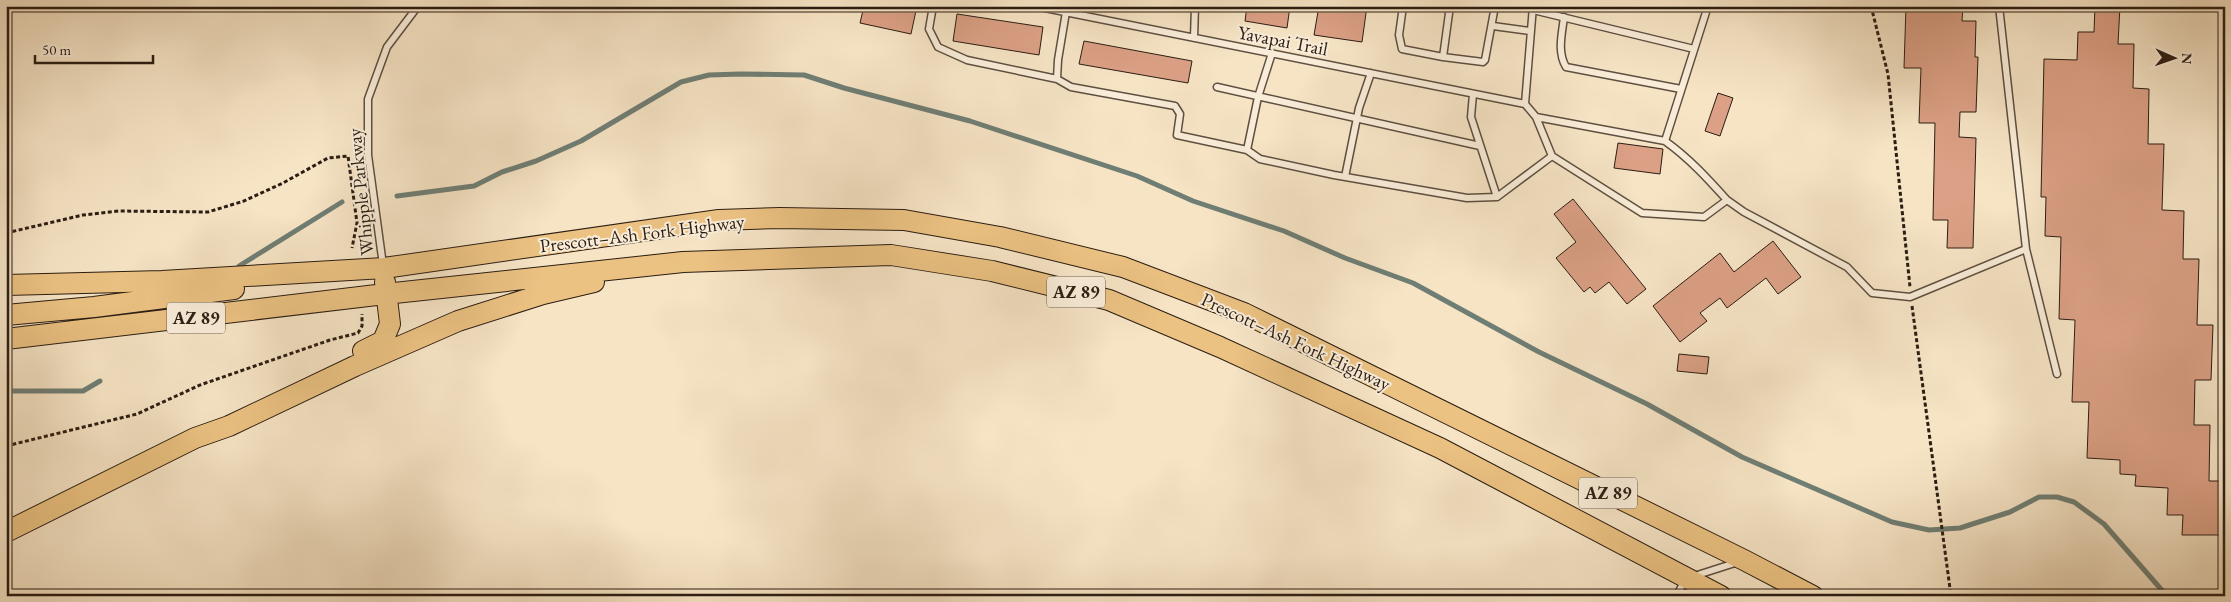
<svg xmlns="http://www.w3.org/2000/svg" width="2231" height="602" font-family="'EB Garamond',serif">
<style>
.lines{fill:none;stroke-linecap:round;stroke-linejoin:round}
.stream{stroke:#6f7e74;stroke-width:5}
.building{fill:#dba085;stroke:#2b1d13}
.lane-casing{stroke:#5e4f40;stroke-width:9}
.primary-casing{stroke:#2b1d13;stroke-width:22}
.path{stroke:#2b1d13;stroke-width:3;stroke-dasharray:4 2.5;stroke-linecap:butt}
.lane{stroke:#f9edd9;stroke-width:6}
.primary{stroke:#ebc282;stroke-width:20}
.labels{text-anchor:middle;stroke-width:4;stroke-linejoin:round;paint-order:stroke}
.shield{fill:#f9edd9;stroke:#695b4e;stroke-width:1}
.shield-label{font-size:18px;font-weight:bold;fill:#2b1d13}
.street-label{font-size:19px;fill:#2b1d13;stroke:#f9edd9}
</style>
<rect width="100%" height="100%" fill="#f6e4c5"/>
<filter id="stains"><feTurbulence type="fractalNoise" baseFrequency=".004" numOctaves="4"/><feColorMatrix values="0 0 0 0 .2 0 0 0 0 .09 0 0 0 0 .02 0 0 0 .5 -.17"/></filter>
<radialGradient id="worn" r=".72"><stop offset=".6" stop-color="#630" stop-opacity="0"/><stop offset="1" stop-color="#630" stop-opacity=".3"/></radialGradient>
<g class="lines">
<path class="stream" d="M 397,196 L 474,186 L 502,172 L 536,161 L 581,141 L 681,82 L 709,75 L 740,74 L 804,75 L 844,88 L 970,121 L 1137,176 L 1193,201 L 1284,231 L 1345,258 L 1413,283 L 1539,352 L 1647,404 L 1742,457 L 1892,522 L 1929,530 L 1960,528 L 2010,512 L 2039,497 L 2057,497 L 2074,502 L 2104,524 L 2167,596
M 239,266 L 342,202
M 6,391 L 83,391 L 100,381"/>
</g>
<path class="building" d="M 864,6 L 917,6 L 911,34 L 860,23 Z
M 1247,6 L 1290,6 L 1287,28 L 1245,21 Z
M 1319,6 L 1367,6 L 1362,42 L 1314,35 Z
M 1906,6 L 1963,6 L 1962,21 L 1976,21 L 1975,57 L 1978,57 L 1976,112 L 1960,112 L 1959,137 L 1976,138 L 1973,248 L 1947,248 L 1948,220 L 1933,220 L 1935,123 L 1919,123 L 1921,68 L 1904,68 Z
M 2095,6 L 2120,6 L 2118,44 L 2134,44 L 2133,88 L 2149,89 L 2148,144 L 2164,144 L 2162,210 L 2184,211 L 2183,259 L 2199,259 L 2197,325 L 2213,325 L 2211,380 L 2195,380 L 2194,425 L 2210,425 L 2209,481 L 2225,481 L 2223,535 L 2182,535 L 2183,515 L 2167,515 L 2168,488 L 2135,486 L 2136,475 L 2120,474 L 2120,460 L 2087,458 L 2089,402 L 2072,402 L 2075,320 L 2059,319 L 2061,237 L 2045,236 L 2046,197 L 2041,197 L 2044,59 L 2077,60 L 2078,32 L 2094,32 Z
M 957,14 L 1043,27 L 1039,55 L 953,41 Z
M 1084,41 L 1192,61 L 1188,83 L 1079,64 Z
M 1718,93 L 1733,98 L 1720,136 L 1705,131 Z
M 1618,143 L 1663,149 L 1660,174 L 1614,168 Z
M 1573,199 L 1646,289 L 1627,304 L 1609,282 L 1595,293 L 1590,287 L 1584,292 L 1556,258 L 1576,242 L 1554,214 Z
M 1773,241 L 1801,277 L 1778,294 L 1766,278 L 1727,308 L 1720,298 L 1700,313 L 1707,321 L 1680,342 L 1653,306 L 1720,253 L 1734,272 Z
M 1679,354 L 1709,357 L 1707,374 L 1677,371 Z"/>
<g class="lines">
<g class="lane-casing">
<path id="lane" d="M 933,6 L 929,29 L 938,47 L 967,60 L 1057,79
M 1035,6 L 1525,104
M 1403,6 L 1399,35 L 1402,49 L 1443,57 L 1483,62 L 1485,60 L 1495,6
M 1999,6 L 2026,249
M 1533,10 L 1694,49
M 1066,12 L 1058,60 L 1057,79 L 1071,87 L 1175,106 L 1180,114 L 1177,135 L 1247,150
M 1564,17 C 1562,34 1557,52 1566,67 L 1681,89
M 1493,26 L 1530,31
M 1194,38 L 1195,6
M 1272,53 L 1258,97 L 1247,150 L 1260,159 L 1334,175 L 1467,198 L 1497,197 L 1552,156
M 1443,57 L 1450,6
M 1217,87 L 1480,146
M 1473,94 L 1471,117 L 1497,197
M 1525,104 L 1536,117 L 1552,156 L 1642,213 L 1704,217 L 1727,200 C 1708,179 1689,158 1665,141 L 1708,6
M 1525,104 L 1533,6
M 1536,117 L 1665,141
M 1345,177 L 1359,108 L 1371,73
M 1727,200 L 1744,212 L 1847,267 L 1872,293 L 1910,297 L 2026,249 L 2057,374
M 383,265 L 368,155 L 368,99 L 387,47 L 418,6
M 1677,596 L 1685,579 L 1738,562"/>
</g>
<g class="primary-casing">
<path id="primary" d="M 6,285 L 162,281 L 384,268 L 719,220 L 780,218 L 904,220 L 1000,237 L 1123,267 L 1244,313 L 1744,560 L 1813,596
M 6,315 L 94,307 L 234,289
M 6,339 L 385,294 L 683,262 L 891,255 L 992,271 L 1109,300 L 1220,347 L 1440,448 L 1721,596
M 363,351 L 383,341 L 390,324 L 385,282
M 6,532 L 195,438 L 229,426 L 355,366 L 458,321 L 543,294 L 594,282"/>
</g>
<path class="path" d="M 1871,6 L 1888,74 L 1910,287
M 6,233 L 83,215 L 119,211 L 208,212 L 244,201 L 283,183 L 328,158 L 348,156 L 357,223 L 352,248
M 1912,306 L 1951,596
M 6,446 L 137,414 L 200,385 L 330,340 L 358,333 L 362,326 L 362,314"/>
<use href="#lane" class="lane"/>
<use href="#primary" class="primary"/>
</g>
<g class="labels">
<g class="shield">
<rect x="1047" y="276.5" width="58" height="31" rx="4"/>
<rect x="167" y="302.5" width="58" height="31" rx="4"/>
<rect x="1579" y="477.5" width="58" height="31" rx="4"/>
</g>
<g class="shield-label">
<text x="1076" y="298">AZ 89</text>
<text x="196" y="324">AZ 89</text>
<text x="1608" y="499">AZ 89</text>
</g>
<g class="street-label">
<text transform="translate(1283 40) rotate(11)" y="7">Yavapai Trail</text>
<text transform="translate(360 192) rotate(-96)" y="7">Whipple Parkway</text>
<text transform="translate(642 233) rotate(-7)" y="7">Prescott–Ash Fork Highway</text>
<text transform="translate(1296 341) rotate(25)" y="7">Prescott–Ash Fork Highway</text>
</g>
</g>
<rect width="2231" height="602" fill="none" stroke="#f6e4c5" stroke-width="25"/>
<rect x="8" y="8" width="2216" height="587" fill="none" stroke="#2b1d13" stroke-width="2.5"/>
<rect x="12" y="12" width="2206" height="577" fill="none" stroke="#2b1d13"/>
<g transform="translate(2174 58) rotate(92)" stroke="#f9edd9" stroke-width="4" paint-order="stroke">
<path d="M0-4L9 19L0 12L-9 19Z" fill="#2b1d13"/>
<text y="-8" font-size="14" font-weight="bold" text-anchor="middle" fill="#2b1d13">N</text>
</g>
<path d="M35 55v8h118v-8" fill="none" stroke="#2b1d13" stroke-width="2.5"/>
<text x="42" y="55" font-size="15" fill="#2b1d13" stroke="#f9edd9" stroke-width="4" paint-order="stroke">50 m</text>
<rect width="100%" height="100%" filter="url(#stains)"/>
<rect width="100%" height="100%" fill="url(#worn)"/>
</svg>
